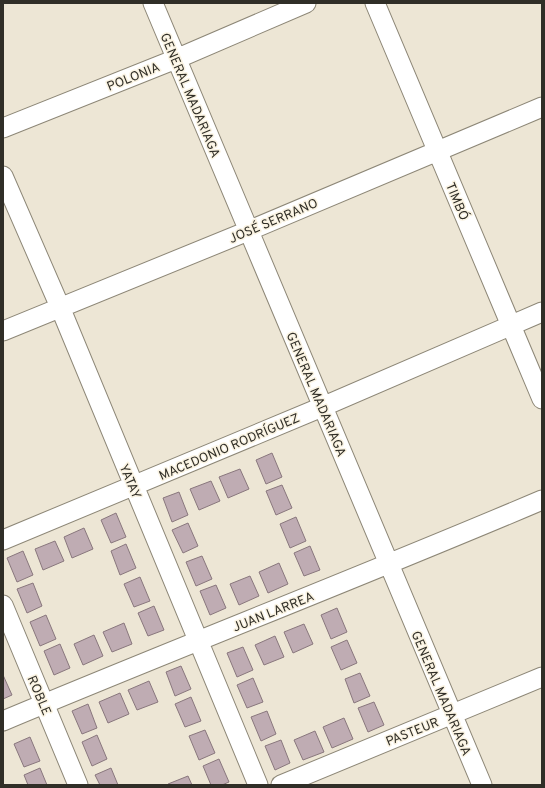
<svg xmlns="http://www.w3.org/2000/svg" width="545" height="788" font-family="Overpass,sans-serif">
<style>
.building{fill:#bfacb3;stroke:#89777d}
.lines{fill:none;stroke-linecap:round;stroke-linejoin:round}
.minor-casing{stroke:#8d8777;stroke-width:21}
.minor{stroke:#fff;stroke-width:19}
.labels{text-anchor:middle;stroke-width:3;stroke-linejoin:round;paint-order:stroke}
.street-label{font-size:13px;fill:#302e27;stroke:#faf3e2}
</style>
<rect width="100%" height="100%" fill="#ede6d5"/>
<path class="building" d="M 272,453 L 282,477 L 266,484 L 256,460 Z
M 240,469 L 249,489 L 228,498 L 219,477 Z
M 211,481 L 220,501 L 199,510 L 190,489 Z
M 282,485 L 292,508 L 276,515 L 266,491 Z
M 179,492 L 188,515 L 172,522 L 163,498 Z
M 116,513 L 126,537 L 111,543 L 101,520 Z
M 296,517 L 306,541 L 290,548 L 280,524 Z
M 188,523 L 198,546 L 183,553 L 172,530 Z
M 84,528 L 93,549 L 72,558 L 64,537 Z
M 55,541 L 64,561 L 43,570 L 35,549 Z
M 126,544 L 136,568 L 120,575 L 111,551 Z
M 310,546 L 320,570 L 304,576 L 294,553 Z
M 23,551 L 33,575 L 17,582 L 7,558 Z
M 202,556 L 212,579 L 196,586 L 186,562 Z
M 279,563 L 288,584 L 268,593 L 259,572 Z
M 250,576 L 259,596 L 239,605 L 230,584 Z
M 140,577 L 150,601 L 134,607 L 124,584 Z
M 33,583 L 42,606 L 27,613 L 17,589 Z
M 216,585 L 226,608 L 210,615 L 200,591 Z
M 154,606 L 164,630 L 148,636 L 138,613 Z
M 337,608 L 347,632 L 331,639 L 321,615 Z
M 46,615 L 56,639 L 40,646 L 30,622 Z
M 124,623 L 132,644 L 112,652 L 103,632 Z
M 304,624 L 313,644 L 293,653 L 284,632 Z
M 94,635 L 103,656 L 83,665 L 74,644 Z
M 275,636 L 284,657 L 264,665 L 255,645 Z
M 347,640 L 357,663 L 341,670 L 331,647 Z
M 60,644 L 70,668 L 54,675 L 44,651 Z
M 243,647 L 253,670 L 237,677 L 227,653 Z
M 181,666 L 191,689 L 175,696 L 166,672 Z
M 360,673 L 370,696 L 354,703 L 345,679 Z
M 3,675 L 12,695 L 3,699 Z
M 253,678 L 263,702 L 247,708 L 237,685 Z
M 149,681 L 158,702 L 137,710 L 128,690 Z
M 120,693 L 129,714 L 108,723 L 99,702 Z
M 191,697 L 201,721 L 185,727 L 175,704 Z
M 374,702 L 384,725 L 368,732 L 358,708 Z
M 88,704 L 97,728 L 82,734 L 72,711 Z
M 267,711 L 276,734 L 261,741 L 251,717 Z
M 344,718 L 353,739 L 332,748 L 323,727 Z
M 205,730 L 215,753 L 199,760 L 189,736 Z
M 315,731 L 324,752 L 303,760 L 294,740 Z
M 97,735 L 107,759 L 92,766 L 82,742 Z
M 30,737 L 40,761 L 24,767 L 14,744 Z
M 281,740 L 290,763 L 275,770 L 265,746 Z
M 219,759 L 229,782 L 222,785 L 211,785 L 203,766 Z
M 40,768 L 47,785 L 28,785 L 24,775 Z
M 111,768 L 118,785 L 100,785 L 95,775 Z
M 188,776 L 192,785 L 168,785 L 168,784 Z"/>
<g class="lines">
<g class="minor-casing">
<path id="minor" d="M 153,3 L 482,785
M 375,3 L 542,399
M 3,128 L 176,59 L 306,3
M 3,176 L 60,307 L 258,785
M 3,331 L 248,231 L 542,107
M 3,540 L 322,407 L 542,312
M 3,605 L 78,785
M 3,721 C 182,646 363,576 542,500
M 281,785 L 542,677"/>
</g>
<use href="#minor" class="minor"/>
</g>
<g class="labels">
<g class="street-label">
<text transform="translate(133 76) rotate(-22)" y="5">POLONIA</text>
<text transform="translate(191 95) rotate(67)" y="5">GENERAL MADARIAGA</text>
<text transform="translate(458 201) rotate(67)" y="5">TIMBÓ</text>
<text transform="translate(273 220) rotate(-23)" y="5">JOSÉ SERRANO</text>
<text transform="translate(317 394) rotate(67)" y="5">GENERAL MADARIAGA</text>
<text transform="translate(229 446) rotate(-23)" y="5">MACEDONIO RODRÍGUEZ</text>
<text transform="translate(131 481) rotate(67)" y="5">YATAY</text>
<text transform="translate(273 611) rotate(-22)" y="5">JUAN LARREA</text>
<text transform="translate(442 693) rotate(67)" y="5">GENERAL MADARIAGA</text>
<text transform="translate(40 695) rotate(67)" y="5">ROBLE</text>
<text transform="translate(412 731) rotate(-22)" y="5">PASTEUR</text>
</g>
</g>
<rect width="545" height="788" fill="none" stroke="#302e27" stroke-width="8"/>
</svg>
